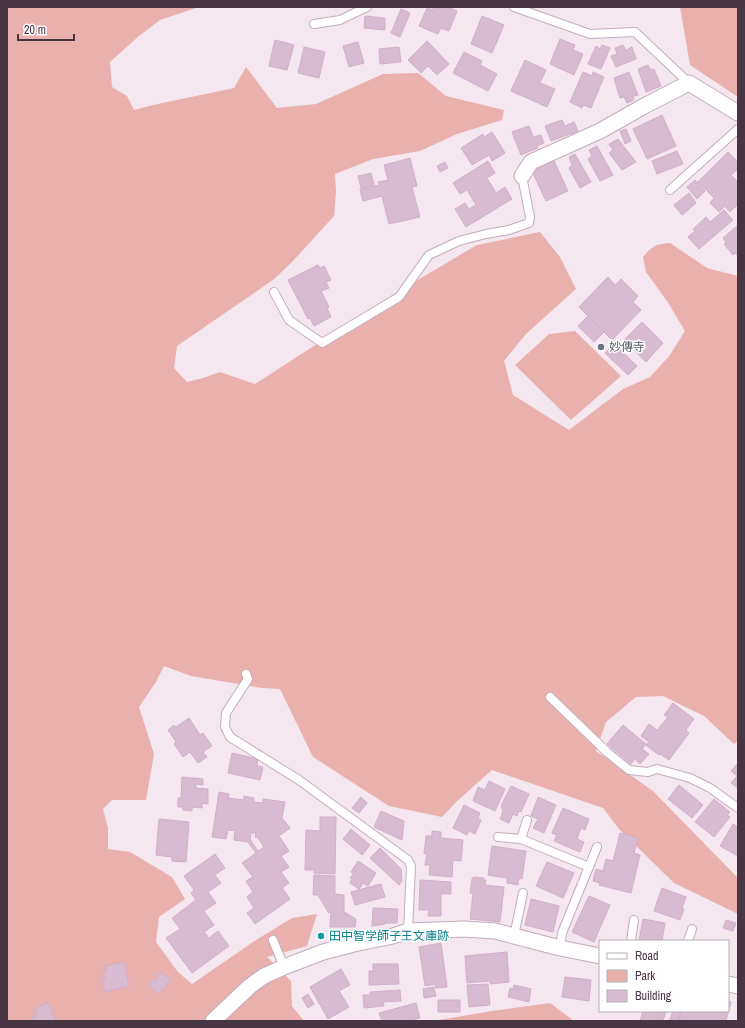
<svg xmlns="http://www.w3.org/2000/svg" width="745" height="1028" font-family="'Archivo Narrow','Noto Sans JP',sans-serif">
<style>
.green{fill:#eab0ae}
.building{fill:#d6bbd1;stroke:#d1aeca;fill-rule:evenodd}
.lines{fill:none;stroke-linecap:round;stroke-linejoin:round}
.service-casing{stroke:#c3acbd;stroke-width:10}
.minor-casing{stroke:#c3acbd;stroke-width:17}
.service{stroke:#fff;stroke-width:8}
.minor{stroke:#fff;stroke-width:15}
.worship-dot{fill:#6b7280;stroke:#fff;stroke-width:1.5}
.culture-dot{fill:#0f9aa8;stroke:#fff;stroke-width:1.5}
.labels{text-anchor:middle;stroke-width:3;stroke-linejoin:round;paint-order:stroke}
.worship-label{font-size:12px;fill:#5b616d;stroke:#fff;text-anchor:start}
.culture-label{font-size:12px;fill:#0d838f;stroke:#fff;text-anchor:start}
</style>
<rect width="100%" height="100%" fill="#f4e7f0"/>
<path class="green" d="M 7,7 L 199,7 L 160,20 L 139,36 L 110,62 L 112,87 L 127,96 L 134,110 L 153,105 L 234,88 L 246,67 L 277,108 L 316,104 L 383,74 L 418,73 L 446,96 L 504,110 L 502,120 L 457,134 L 420,151 L 373,159 L 335,174 L 336,191 L 334,216 L 292,262 L 273,280 L 177,346 L 174,368 L 187,382 L 203,378 L 220,372 L 255,384 L 394,294 L 477,245 L 540,232 L 560,257 L 576,289 L 526,334 L 504,361 L 513,395 L 569,430 L 623,389 L 650,377 L 670,355 L 685,331 L 667,301 L 646,272 L 643,257 C 652,246 656,244 670,243 L 707,268 L 738,276 L 738,741 L 734,744 L 704,716 L 663,696 L 636,697 L 606,722 L 596,751 L 653,791 L 738,878 L 738,914 L 674,883 L 619,829 L 603,808 L 492,770 L 456,802 L 442,817 L 389,806 L 313,757 L 280,689 L 262,688 L 191,676 L 164,666 L 156,682 L 139,707 L 154,754 L 146,800 L 112,800 L 103,809 L 108,828 L 108,849 L 130,852 L 172,877 L 185,899 L 159,917 L 156,942 L 178,972 L 192,984 L 256,940 L 292,918 L 317,914 L 307,946 L 267,957 L 291,981 L 292,1006 L 304,1021 L 7,1021 Z
M 680,7 L 738,7 L 738,97 L 690,65 Z
M 575,331 L 621,376 L 571,420 L 515,365 L 549,334 Z
M 550,1003 L 574,1021 L 433,1021 L 492,1011 Z"/>
<path class="building" d="M 434,7 L 448,7 L 457,11 L 449,31 L 441,28 L 438,34 L 419,26 L 427,8 L 433,10 Z
M 401,9 L 410,13 L 400,37 L 391,33 Z
M 365,16 L 385,18 L 385,30 L 364,28 Z
M 482,16 L 504,25 L 492,53 L 471,44 Z
M 560,39 L 575,45 L 573,50 L 583,54 L 574,75 L 550,64 Z
M 275,40 L 294,45 L 287,70 L 269,66 Z
M 427,41 L 449,64 L 437,75 L 428,66 L 421,73 L 408,60 Z
M 358,42 L 364,63 L 349,67 L 343,46 Z
M 602,45 L 610,48 L 601,69 L 588,64 L 596,46 L 600,49 Z
M 623,45 L 626,50 L 632,47 L 636,59 L 616,67 L 611,56 L 617,54 L 615,48 Z
M 304,47 L 325,52 L 319,78 L 298,73 Z
M 399,47 L 401,62 L 380,64 L 379,49 Z
M 464,52 L 482,61 L 480,65 L 497,74 L 488,91 L 453,73 Z
M 525,60 L 546,70 L 540,83 L 555,89 L 547,107 L 511,91 Z
M 648,65 L 651,70 L 654,69 L 661,86 L 646,92 L 638,69 Z
M 583,72 L 592,76 L 593,72 L 604,77 L 591,108 L 583,105 L 582,108 L 570,102 Z
M 629,72 L 638,95 L 633,96 L 634,100 L 627,103 L 624,97 L 620,98 L 614,78 Z
M 662,115 L 676,146 L 647,159 L 633,129 Z
M 562,120 L 565,126 L 574,122 L 578,131 L 551,141 L 545,126 Z
M 529,126 L 533,137 L 541,135 L 544,143 L 537,146 L 538,148 L 521,155 L 512,132 Z
M 626,129 L 631,141 L 625,144 L 620,131 Z
M 492,132 L 505,153 L 492,161 L 489,155 L 472,165 L 461,148 L 483,134 L 484,137 Z
M 618,139 L 636,162 L 622,170 L 609,153 L 613,150 L 609,144 Z
M 597,146 L 613,175 L 600,181 L 588,159 L 592,156 L 589,150 Z
M 677,151 L 683,164 L 657,174 L 652,161 Z
M 728,152 L 738,162 L 738,169 L 731,175 L 738,182 L 738,204 L 730,212 L 725,206 L 719,212 L 710,203 L 714,198 L 698,182 Z
M 575,154 L 591,182 L 580,188 L 569,168 L 572,165 L 569,157 Z
M 410,158 L 417,186 L 412,187 L 420,217 L 389,224 L 382,196 L 363,201 L 360,189 L 379,185 L 378,182 L 388,180 L 384,165 Z
M 488,161 L 495,173 L 487,178 L 496,193 L 505,187 L 512,199 L 466,227 L 455,209 L 465,203 L 469,209 L 476,205 L 467,190 L 460,194 L 453,183 Z
M 554,161 L 568,191 L 546,201 L 532,171 Z
M 445,162 L 448,168 L 440,172 L 437,166 Z
M 371,173 L 374,185 L 361,188 L 358,176 Z
M 695,180 L 705,191 L 697,199 L 687,187 Z
M 689,193 L 696,203 L 682,215 L 674,205 Z
M 724,210 L 733,220 L 699,249 L 688,237 L 695,231 L 693,229 L 706,217 L 710,222 Z
M 738,225 L 738,256 L 735,253 L 733,255 L 724,244 L 726,242 L 723,238 Z
M 318,265 L 320,268 L 324,266 L 331,280 L 326,282 L 329,288 L 321,291 L 329,307 L 327,308 L 331,317 L 314,326 L 310,318 L 308,319 L 288,280 Z
M 608,277 L 615,285 L 621,279 L 638,296 L 633,302 L 641,310 L 612,340 L 579,307 Z
M 588,316 L 604,332 L 594,342 L 578,326 Z
M 642,322 L 663,343 L 646,362 L 624,340 Z
M 614,344 L 637,366 L 628,375 L 605,353 Z
M 673,703 L 694,719 L 686,730 L 689,733 L 669,760 L 660,754 L 659,755 L 646,745 L 649,742 L 641,736 L 649,724 L 657,730 L 668,717 L 664,715 Z
M 189,718 L 200,735 L 203,733 L 212,746 L 203,752 L 207,757 L 198,763 L 190,752 L 183,757 L 174,744 L 176,742 L 168,730 L 174,725 L 176,727 Z
M 623,725 L 646,744 L 642,749 L 649,754 L 640,764 L 635,759 L 631,764 L 607,744 Z
M 232,753 L 258,759 L 257,766 L 263,767 L 260,780 L 228,773 Z
M 738,763 L 738,788 L 731,783 L 737,776 L 731,771 Z
M 182,777 L 203,779 L 203,785 L 196,784 L 196,788 L 208,789 L 208,804 L 202,803 L 202,808 L 192,807 L 192,811 L 183,810 L 183,807 L 178,807 L 178,798 L 181,798 Z
M 489,781 L 505,789 L 495,811 L 473,801 L 478,787 L 485,790 Z
M 679,785 L 703,805 L 692,818 L 668,799 Z
M 511,786 L 529,794 L 521,812 L 519,811 L 517,816 L 513,814 L 509,823 L 500,819 L 503,811 L 501,806 Z
M 219,792 L 229,794 L 228,798 L 244,800 L 244,796 L 254,798 L 254,802 L 263,803 L 263,799 L 285,802 L 282,818 L 290,828 L 279,836 L 289,851 L 281,856 L 289,867 L 281,872 L 289,883 L 282,888 L 290,899 L 255,924 L 247,913 L 254,908 L 247,897 L 253,892 L 246,881 L 253,877 L 242,863 L 256,853 L 248,842 L 234,840 L 235,831 L 228,830 L 226,839 L 212,837 ZM 251,833 L 256,833 L 255,837 L 258,838 L 264,847 L 258,851 L 250,839 Z
M 361,797 L 367,803 L 359,813 L 352,808 Z
M 538,797 L 556,805 L 544,833 L 533,828 L 538,819 L 531,816 Z
M 714,799 L 730,812 L 727,815 L 730,817 L 714,837 L 695,822 Z
M 464,805 L 480,813 L 478,818 L 481,820 L 475,834 L 469,831 L 467,835 L 453,828 Z
M 563,808 L 589,819 L 585,830 L 581,828 L 577,839 L 584,842 L 580,852 L 554,841 L 557,835 L 552,833 Z
M 381,811 L 404,821 L 402,840 L 374,827 Z
M 320,817 L 336,817 L 335,874 L 314,873 L 314,870 L 305,870 L 306,830 L 320,831 Z
M 159,819 L 189,822 L 186,862 L 172,861 L 172,857 L 156,855 Z
M 733,824 L 738,827 L 738,856 L 720,846 Z
M 351,829 L 370,845 L 362,855 L 343,839 Z
M 432,831 L 441,832 L 441,838 L 463,840 L 461,861 L 453,860 L 452,877 L 429,875 L 430,865 L 425,865 L 427,854 L 424,854 L 426,836 L 432,836 Z
M 620,833 L 638,838 L 634,853 L 640,855 L 631,893 L 599,885 L 600,883 L 593,881 L 596,869 L 603,871 L 606,859 L 613,861 Z
M 492,846 L 526,851 L 522,879 L 519,878 L 518,885 L 507,883 L 507,878 L 488,875 Z
M 380,848 L 401,869 L 402,881 L 399,885 L 370,858 Z
M 215,854 L 225,868 L 215,875 L 221,883 L 208,892 L 216,903 L 204,911 L 214,925 L 204,932 L 209,938 L 218,931 L 229,946 L 192,973 L 166,938 L 180,929 L 172,918 L 196,900 L 191,893 L 194,890 L 184,876 Z
M 358,861 L 376,873 L 368,886 L 363,883 L 359,889 L 350,883 L 352,879 L 350,878 L 353,874 L 351,872 Z
M 547,862 L 574,873 L 563,898 L 536,886 Z
M 314,875 L 335,876 L 335,894 L 344,895 L 344,912 L 356,919 L 355,927 L 330,927 L 331,913 L 328,912 L 318,895 L 313,895 Z
M 473,877 L 484,878 L 483,880 L 486,880 L 485,885 L 504,887 L 500,922 L 470,919 L 473,894 L 470,893 L 472,879 L 473,879 Z
M 420,880 L 451,882 L 451,894 L 441,894 L 441,916 L 428,916 L 429,910 L 419,910 Z
M 381,884 L 385,897 L 355,905 L 351,892 Z
M 662,888 L 686,897 L 682,908 L 684,909 L 680,920 L 654,911 Z
M 589,896 L 610,905 L 594,942 L 572,932 Z
M 531,899 L 559,906 L 553,932 L 525,925 Z
M 373,908 L 398,909 L 397,923 L 385,923 L 385,924 L 372,926 Z
M 643,919 L 665,923 L 662,941 L 639,941 Z
M 726,920 L 736,923 L 733,931 L 723,928 Z
M 441,943 L 447,987 L 436,988 L 435,984 L 425,986 L 419,947 Z
M 507,952 L 509,982 L 490,984 L 490,981 L 467,983 L 465,956 Z
M 124,962 L 129,986 L 105,992 L 102,979 L 105,978 L 103,972 L 106,972 L 105,966 Z
M 373,964 L 398,964 L 399,984 L 369,985 L 369,971 L 373,971 Z
M 341,969 L 350,985 L 339,991 L 349,1007 L 328,1019 L 310,987 Z
M 160,972 L 171,980 L 159,994 L 148,985 L 153,979 L 155,981 L 158,978 L 156,976 Z
M 565,977 L 591,980 L 589,1001 L 562,997 Z
M 488,984 L 490,1005 L 469,1007 L 467,985 Z
M 514,985 L 531,989 L 529,1002 L 508,997 L 510,988 L 513,989 Z
M 434,987 L 436,996 L 424,998 L 423,989 Z
M 400,990 L 401,1001 L 383,1002 L 384,1006 L 364,1008 L 363,995 L 370,995 L 370,992 Z
M 308,994 L 314,1004 L 308,1008 L 302,998 Z
M 438,1000 L 460,1000 L 460,1012 L 438,1012 Z
M 728,1001 L 731,1002 L 726,1021 L 679,1021 L 681,1011 L 728,1011 Z
M 48,1003 L 56,1021 L 33,1021 L 32,1018 L 37,1016 L 34,1009 Z
M 416,1003 L 420,1018 L 409,1021 L 382,1021 L 379,1013 Z
M 643,1011 L 666,1011 L 663,1021 L 640,1021 Z
M 673,1011 L 681,1011 L 678,1021 L 670,1020 Z"/>
<g class="lines">
<g class="service-casing">
<path id="service" d="M 514,7 L 590,34 L 635,32 L 689,83
M 314,24 L 340,20 L 367,7
M 670,190 L 738,129
M 274,292 L 289,320 L 322,343 L 399,297 L 429,255 L 459,241 L 486,234 L 509,230 L 529,223 L 530,217 L 522,176
M 246,674 L 248,679 L 226,713 L 225,727 L 230,737 L 299,780 L 408,860 L 411,866 L 408,931
M 550,697 L 608,753 L 629,770 L 648,772 L 657,769 L 690,778 L 710,788 L 738,808
M 498,837 L 521,839 L 589,867
M 521,839 L 527,820
M 514,936 L 523,893
M 273,940 L 284,967
M 631,941 L 634,920
M 688,941 L 692,929
M 560,948 L 562,933 L 597,847"/>
</g>
<g class="minor-casing">
<path id="minor" d="M 522,176 L 531,162 L 600,131 L 646,105 L 689,83 L 738,113
M 728,984 L 738,986
M 213,1021 L 250,986 L 264,976 L 284,967 L 323,952 L 354,944 L 393,936 L 408,931 L 464,929 L 495,931 L 560,948 L 600,956"/>
</g>
<use href="#service" class="service"/>
<use href="#minor" class="minor"/>
</g>
<circle class="worship-dot" cx="601" cy="347" r="4"/>
<circle class="culture-dot" cx="321" cy="936" r="4"/>
<g class="labels">
<g class="worship-label">
<text x="609" y="351">妙傳寺</text>
</g>
<g class="culture-label">
<text x="329" y="940">田中智学師子王文庫跡</text>
</g>
</g>
<rect width="745" height="1028" fill="none" stroke="#473544" stroke-width="16"/>
<rect x="599" y="940" width="130" height="72" fill="#ffffff" stroke="#b5aeb4"/>
<rect x="607" y="953" width="20" height="6" fill="#ffffff" stroke="#b5aeb4"/>
<text x="635" y="960" font-size="12" fill="#473544">Road</text>
<rect x="607" y="970" width="20" height="12" fill="#eab0ae" stroke="#b5aeb4"/>
<text x="635" y="980" font-size="12" fill="#473544">Park</text>
<rect x="607" y="990" width="20" height="12" fill="#d6bbd1" stroke="#b5aeb4"/>
<text x="635" y="1000" font-size="12" fill="#473544">Building</text>
<path d="M18 34v6h56v-6" fill="none" stroke="#473544" stroke-width="2"/>
<text x="24" y="34" font-size="12" fill="#473544" stroke="#ffffff" stroke-width="3" paint-order="stroke">20 m</text>
</svg>
